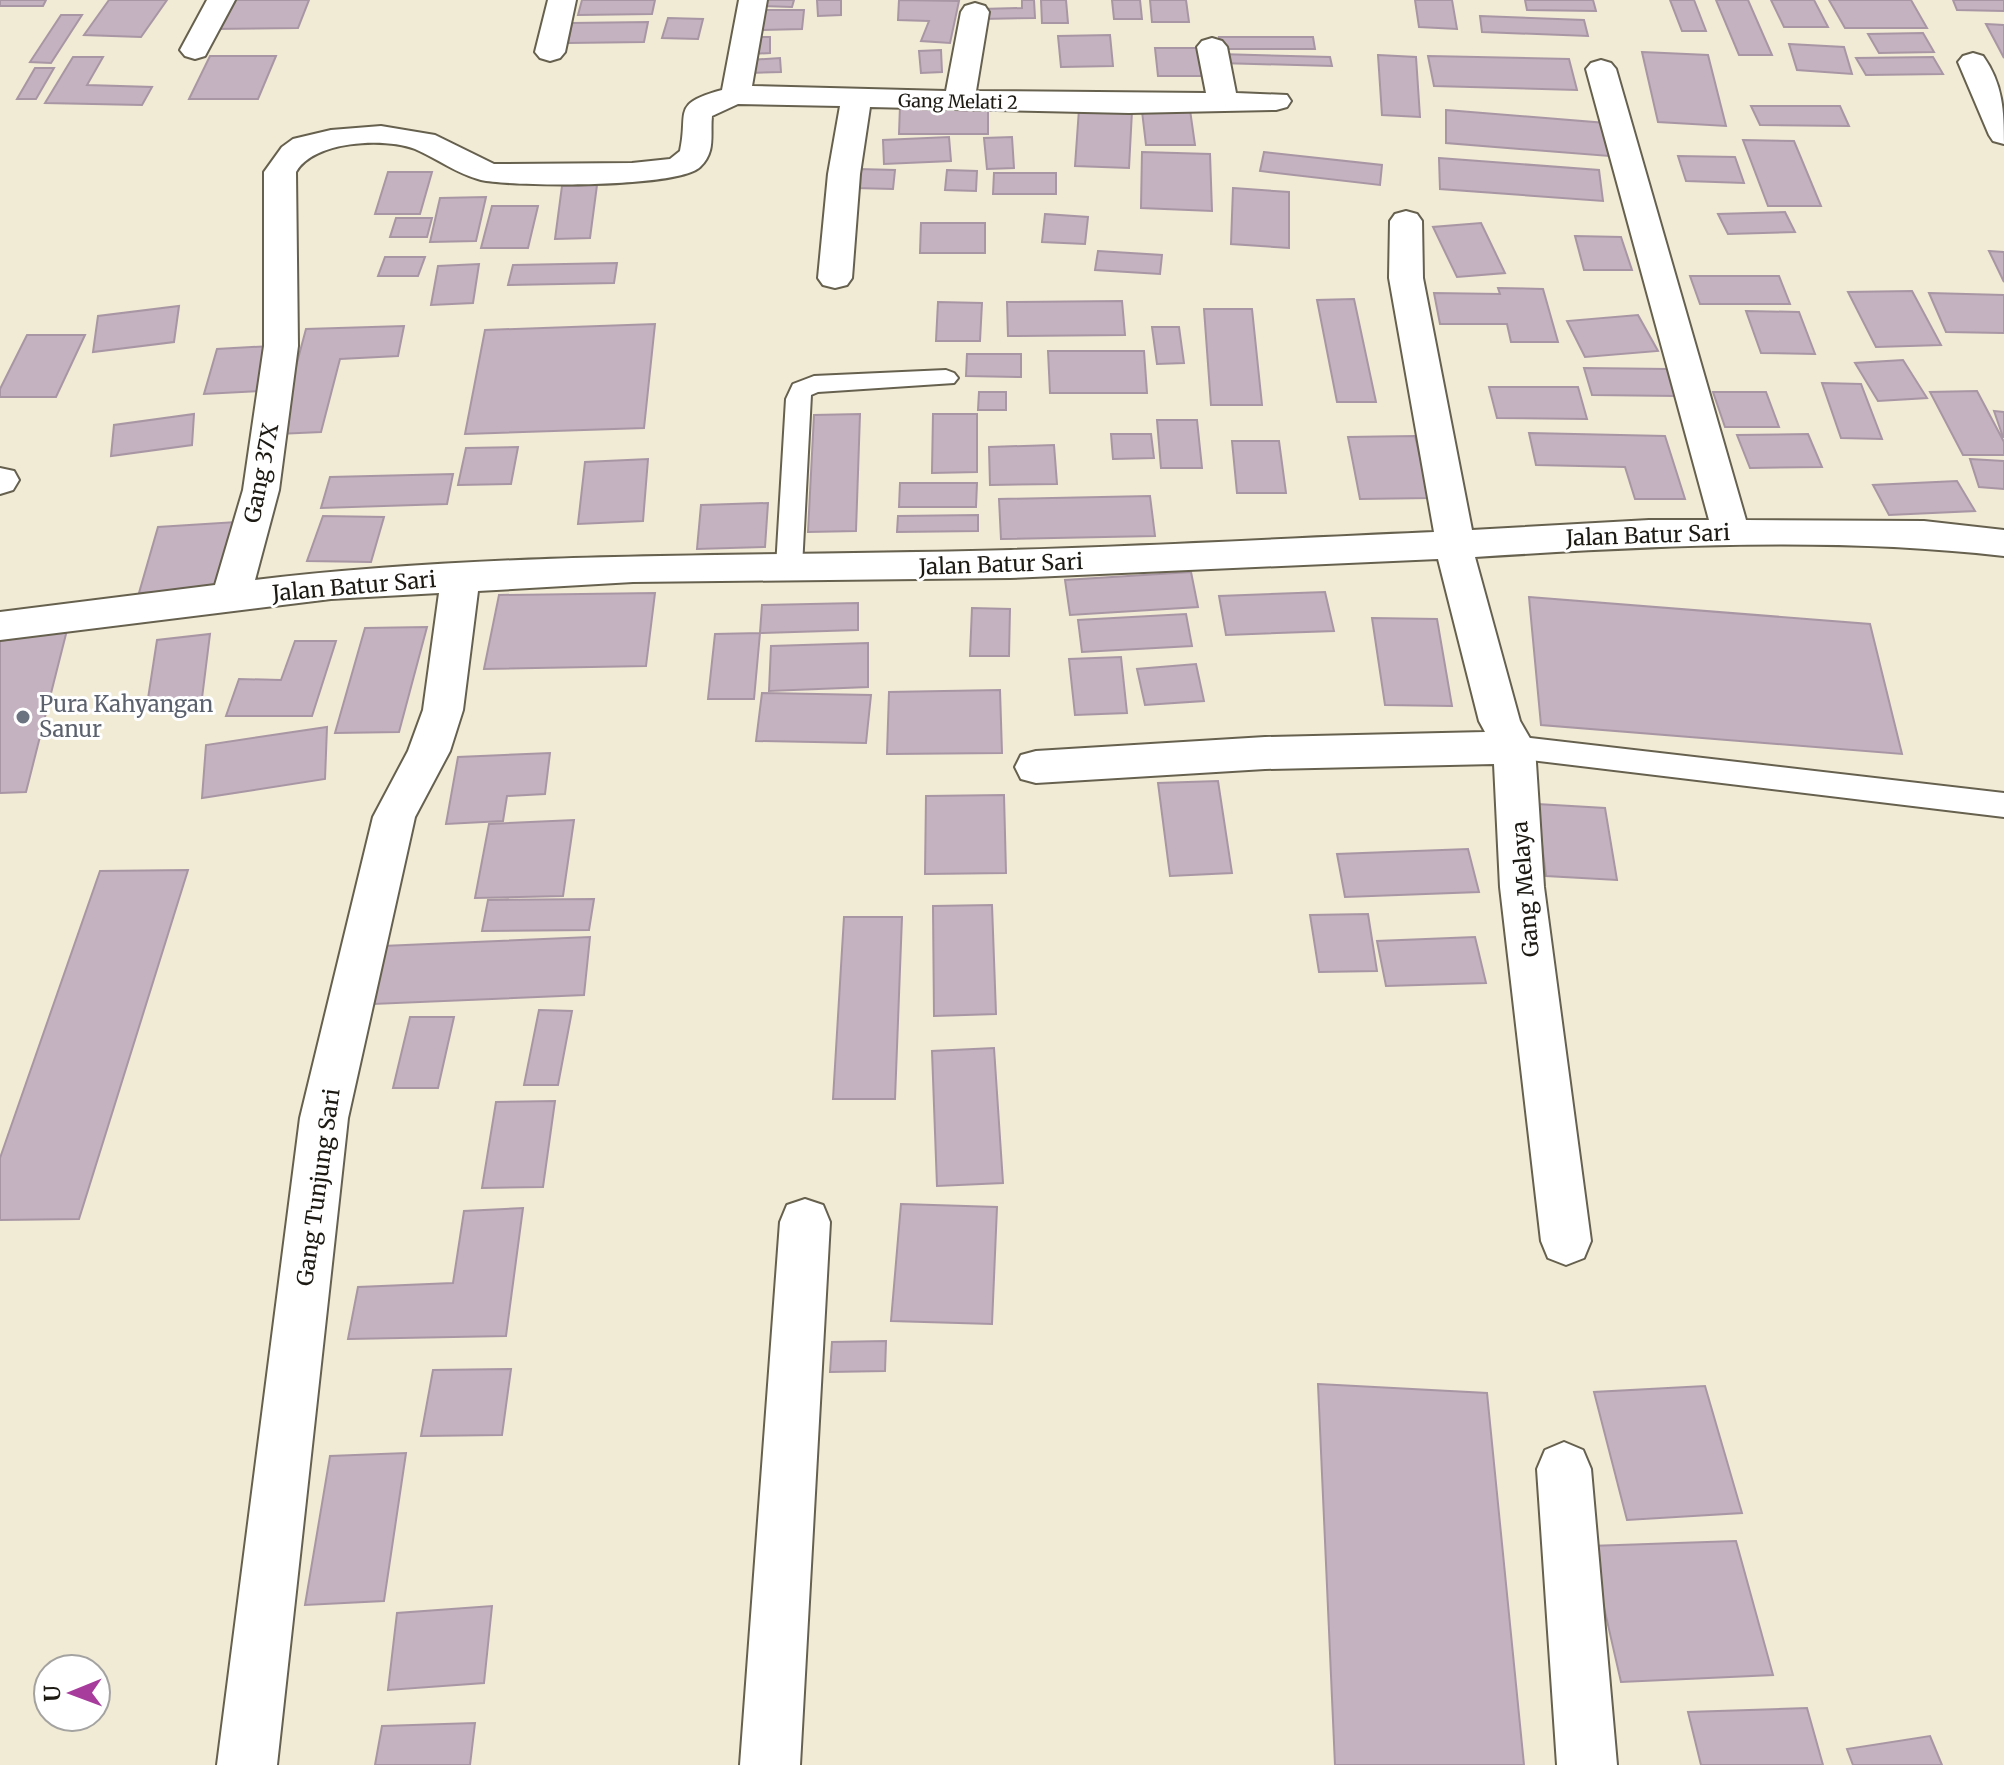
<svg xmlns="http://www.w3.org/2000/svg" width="2004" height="1765" font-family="Merriweather,serif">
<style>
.building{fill:#c5b2c0;stroke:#a896a4;stroke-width:2}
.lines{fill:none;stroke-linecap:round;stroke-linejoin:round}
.service-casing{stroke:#66604e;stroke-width:4}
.minor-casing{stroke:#66604e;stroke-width:4}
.service{fill:#fff;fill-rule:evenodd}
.minor{fill:#fff;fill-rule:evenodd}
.worship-dot{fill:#6b7280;stroke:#fff;stroke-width:3}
.labels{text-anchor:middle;stroke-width:6;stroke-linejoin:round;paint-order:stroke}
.far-street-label{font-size:18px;fill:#1c1a13;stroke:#fff}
.street-label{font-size:22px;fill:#1c1a13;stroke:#fff}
.worship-label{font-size:22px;fill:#5b616d;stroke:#fff;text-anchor:start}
</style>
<rect width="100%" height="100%" fill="#f1ead5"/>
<path class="building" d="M 0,0 L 46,0 L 43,6 L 0,6 Z
M 109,0 L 167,0 L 141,37 L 84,35 Z
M 226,0 L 309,0 L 298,28 L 213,29 Z
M 582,0 L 655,0 L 652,14 L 578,15 Z
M 762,0 L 794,0 L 792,7 L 761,6 Z
M 817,0 L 841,0 L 841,15 L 818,16 Z
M 899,0 L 959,1 L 950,43 L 921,41 L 929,21 L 898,20 Z
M 1022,0 L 1034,0 L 1035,18 L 982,19 L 981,9 L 1022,8 Z
M 1041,0 L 1066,0 L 1068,23 L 1042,23 Z
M 1112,0 L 1140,0 L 1142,19 L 1114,19 Z
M 1150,0 L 1186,0 L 1189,22 L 1152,22 Z
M 1415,0 L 1452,0 L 1457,29 L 1419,27 Z
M 1525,0 L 1593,0 L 1596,11 L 1527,10 Z
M 1670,0 L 1694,0 L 1706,31 L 1682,31 Z
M 1716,0 L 1748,0 L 1772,55 L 1739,55 Z
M 1771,0 L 1814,0 L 1828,27 L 1784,27 Z
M 1829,0 L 1911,0 L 1927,28 L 1845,28 Z
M 1953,0 L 2004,0 L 2004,11 L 1957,10 Z
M 763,10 L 804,10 L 802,29 L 760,30 Z
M 61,15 L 82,15 L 51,63 L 30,62 Z
M 1480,16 L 1584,20 L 1588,36 L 1482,32 Z
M 668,18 L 703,19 L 698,39 L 662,38 Z
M 648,22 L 644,42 L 568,43 L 572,23 Z
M 1986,24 L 2004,25 L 2004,58 Z
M 1923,33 L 1934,52 L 1879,53 L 1868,34 Z
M 1110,35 L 1113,66 L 1061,67 L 1058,36 Z
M 751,37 L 770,37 L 770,53 L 751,54 Z
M 1219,37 L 1313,37 L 1315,49 L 1221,49 Z
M 1789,44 L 1844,47 L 1852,74 L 1797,70 Z
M 1155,48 L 1198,48 L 1202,76 L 1158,76 Z
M 941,50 L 942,72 L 921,73 L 919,51 Z
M 1642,52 L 1708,55 L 1726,126 L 1658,122 Z
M 1219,54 L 1330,57 L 1332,66 L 1219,63 Z
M 1378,55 L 1416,57 L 1420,117 L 1382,115 Z
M 210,56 L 276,56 L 258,99 L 189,99 Z
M 1428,56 L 1569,59 L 1577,90 L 1434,86 Z
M 73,57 L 103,57 L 87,85 L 152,87 L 142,105 L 45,103 Z
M 1933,57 L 1943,74 L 1866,75 L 1856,58 Z
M 780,58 L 781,72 L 749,73 L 749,60 Z
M 35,68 L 54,68 L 36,99 L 17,99 Z
M 900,106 L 988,106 L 988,134 L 899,134 Z
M 1751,106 L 1840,106 L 1849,126 L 1760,125 Z
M 1079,109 L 1132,111 L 1129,168 L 1075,166 Z
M 1190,110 L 1195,145 L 1146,145 L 1142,111 Z
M 1446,110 L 1606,123 L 1609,156 L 1446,143 Z
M 949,137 L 951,161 L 884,164 L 883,140 Z
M 1012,137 L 1014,168 L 987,169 L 984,138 Z
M 1743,140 L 1794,141 L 1821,206 L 1768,206 Z
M 1142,152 L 1210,154 L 1212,211 L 1141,208 Z
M 1264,152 L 1382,165 L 1380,185 L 1260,171 Z
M 1678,156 L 1735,157 L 1744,183 L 1686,181 Z
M 1439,158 L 1599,170 L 1603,201 L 1440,189 Z
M 858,169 L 895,170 L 893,189 L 855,188 Z
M 947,170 L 977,171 L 976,191 L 945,190 Z
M 388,172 L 432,172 L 420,214 L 375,214 Z
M 994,173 L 1056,173 L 1056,194 L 993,194 Z
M 597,185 L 590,238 L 555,239 L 562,186 Z
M 1233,188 L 1289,192 L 1289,248 L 1231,244 Z
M 486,197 L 476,241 L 430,242 L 440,198 Z
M 492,206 L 538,206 L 528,248 L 481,248 Z
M 1785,212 L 1795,232 L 1728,234 L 1718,214 Z
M 1045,214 L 1088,217 L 1085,244 L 1042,242 Z
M 396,218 L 432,218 L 427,237 L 390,237 Z
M 921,223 L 985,223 L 985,253 L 920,253 Z
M 1481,223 L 1505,273 L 1457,277 L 1433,227 Z
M 1575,236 L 1621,237 L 1632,270 L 1584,270 Z
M 1098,251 L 1162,255 L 1160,274 L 1095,270 Z
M 1989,251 L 2004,252 L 2004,282 Z
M 385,257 L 425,257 L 418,276 L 378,276 Z
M 617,263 L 614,283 L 508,285 L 513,265 Z
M 479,264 L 473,303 L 431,305 L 438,266 Z
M 1690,276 L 1779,276 L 1790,304 L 1700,304 Z
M 1498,288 L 1543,289 L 1558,342 L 1511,342 L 1507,324 L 1440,324 L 1434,293 L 1500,294 Z
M 1912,291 L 1941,345 L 1876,347 L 1848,292 Z
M 1929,293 L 2004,295 L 2004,333 L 1946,332 Z
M 1354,299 L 1376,402 L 1337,402 L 1317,300 Z
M 1122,301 L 1125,335 L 1008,336 L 1007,302 Z
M 938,302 L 982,303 L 980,341 L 936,341 Z
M 179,306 L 174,342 L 93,352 L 98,316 Z
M 1204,309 L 1252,309 L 1262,405 L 1211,405 Z
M 1746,311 L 1799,312 L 1815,354 L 1761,353 Z
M 1638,315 L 1658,351 L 1585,357 L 1567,321 Z
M 655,324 L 644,428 L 465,434 L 485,330 Z
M 404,326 L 398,356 L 340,359 L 321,432 L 278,434 L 306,329 Z
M 1152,327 L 1179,327 L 1184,363 L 1157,364 Z
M 27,335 L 85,335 L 56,397 L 0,397 L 0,389 Z
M 271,346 L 260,391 L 204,394 L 217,349 Z
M 1048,351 L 1144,351 L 1147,393 L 1050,393 Z
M 967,354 L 1021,354 L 1021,377 L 966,376 Z
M 1903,360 L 1927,398 L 1878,401 L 1855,363 Z
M 1584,368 L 1668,369 L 1677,396 L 1592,395 Z
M 1822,383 L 1861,384 L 1882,439 L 1841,438 Z
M 1489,387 L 1578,387 L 1587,419 L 1497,418 Z
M 1977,391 L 2004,442 L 2004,455 L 1963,455 L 1930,392 Z
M 979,392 L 1006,392 L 1006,410 L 978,410 Z
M 1713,392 L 1766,392 L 1779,427 L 1725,427 Z
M 1994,411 L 2004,412 L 2004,437 L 2003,437 Z
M 194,414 L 192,445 L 111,456 L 114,425 Z
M 860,414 L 856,531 L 808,532 L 814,415 Z
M 933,414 L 977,414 L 977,472 L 932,473 Z
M 1157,420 L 1197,420 L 1202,468 L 1161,468 Z
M 1529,433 L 1665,436 L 1685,499 L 1635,499 L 1625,467 L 1536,465 Z
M 1111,434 L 1151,434 L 1154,458 L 1113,459 Z
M 1808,434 L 1822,467 L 1750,468 L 1737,435 Z
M 1415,436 L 1430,498 L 1360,499 L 1348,437 Z
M 1232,441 L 1279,441 L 1286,493 L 1237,493 Z
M 1054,445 L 1057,484 L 990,485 L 989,447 Z
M 518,447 L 511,484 L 458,485 L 466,448 Z
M 648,459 L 643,521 L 578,524 L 585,462 Z
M 1970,459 L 2004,461 L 2004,489 L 1979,487 Z
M 453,474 L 447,504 L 321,508 L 330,477 Z
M 1957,481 L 1975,511 L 1889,515 L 1873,485 Z
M 900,483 L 977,483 L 976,507 L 899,507 Z
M 1150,496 L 1155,536 L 1001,539 L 999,499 Z
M 768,503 L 765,547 L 697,549 L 701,505 Z
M 978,515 L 978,531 L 897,532 L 898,516 Z
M 323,516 L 384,517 L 371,562 L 307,561 Z
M 236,522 L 220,589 L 139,593 L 158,527 Z
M 1191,572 L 1198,607 L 1070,615 L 1065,580 Z
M 1325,592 L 1334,631 L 1226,635 L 1219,596 Z
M 655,593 L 646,666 L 484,669 L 499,595 Z
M 1529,597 L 1870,624 L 1902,754 L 1541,725 Z
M 858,603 L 858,630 L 760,633 L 762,605 Z
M 972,608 L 1010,609 L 1009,656 L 970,656 Z
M 1186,614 L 1192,646 L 1082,652 L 1078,620 Z
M 1372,618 L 1437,619 L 1452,706 L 1385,705 Z
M 427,627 L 399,732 L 335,733 L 365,628 Z
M 67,630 L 26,792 L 0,793 L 0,641 Z
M 760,633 L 754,699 L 708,699 L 715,634 Z
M 210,634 L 202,698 L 147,705 L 157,640 Z
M 295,641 L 336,641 L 312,716 L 226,716 L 239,679 L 281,680 Z
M 868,643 L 868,687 L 769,691 L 771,646 Z
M 1121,657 L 1127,713 L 1075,715 L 1069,659 Z
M 1196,664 L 1204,701 L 1145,705 L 1137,669 Z
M 1000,690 L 1002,753 L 887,754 L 889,692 Z
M 762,693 L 871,695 L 866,743 L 756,741 Z
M 327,727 L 325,779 L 202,798 L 206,745 Z
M 550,753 L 545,794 L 507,796 L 503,821 L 446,824 L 458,757 Z
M 1218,781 L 1232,873 L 1170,876 L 1158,783 Z
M 1004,795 L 1006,873 L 925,874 L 926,796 Z
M 1537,804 L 1605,808 L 1617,880 L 1546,876 Z
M 574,820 L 563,896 L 475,898 L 489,824 Z
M 1468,849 L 1479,892 L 1345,897 L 1337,854 Z
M 188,870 L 79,1219 L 0,1220 L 0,1158 L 100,871 Z
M 594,899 L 589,930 L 482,931 L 488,900 Z
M 992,905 L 996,1014 L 934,1016 L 933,906 Z
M 1368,914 L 1377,971 L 1319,972 L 1310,915 Z
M 844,917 L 902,917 L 895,1099 L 833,1099 Z
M 590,937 L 584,995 L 373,1004 L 383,946 Z
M 1475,937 L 1486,983 L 1386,986 L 1377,941 Z
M 539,1010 L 572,1011 L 558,1085 L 524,1085 Z
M 410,1017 L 454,1017 L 438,1088 L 393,1088 Z
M 994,1048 L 1003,1183 L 937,1186 L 932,1051 Z
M 555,1101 L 543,1187 L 482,1188 L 496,1102 Z
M 901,1204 L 997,1207 L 992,1324 L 891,1321 Z
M 523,1208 L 506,1336 L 348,1339 L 358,1287 L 453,1283 L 464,1211 Z
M 886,1341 L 885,1371 L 830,1372 L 832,1342 Z
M 511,1369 L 502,1435 L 421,1436 L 433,1370 Z
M 1318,1384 L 1487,1393 L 1524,1765 L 1335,1765 Z
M 1705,1386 L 1742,1513 L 1627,1520 L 1594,1392 Z
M 406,1453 L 384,1601 L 305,1605 L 330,1456 Z
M 1736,1541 L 1773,1675 L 1621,1682 L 1590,1546 Z
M 492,1606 L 484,1683 L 388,1690 L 397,1613 Z
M 1807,1708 L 1823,1765 L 1701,1765 L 1688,1712 Z
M 475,1723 L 470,1765 L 375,1765 L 382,1726 Z
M 1930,1736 L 1942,1765 L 1853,1765 L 1847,1749 Z"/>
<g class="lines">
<g class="service-casing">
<path id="service" d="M 946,370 L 954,373 L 958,378 L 954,383 L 818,392 L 811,395 L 802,567 L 798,574 L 789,576 L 780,574 L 776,567 L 786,399 L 793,384 L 814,376 Z
M 1514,736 L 2004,793 L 2004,817 L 1514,758 L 1504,755 L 1500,747 L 1504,739 Z"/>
</g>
<g class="minor-casing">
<path id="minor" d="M 207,0 L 235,0 L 205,56 L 195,59 L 185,56 L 180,50 Z
M 548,0 L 576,0 L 565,52 L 560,58 L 550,61 L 540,58 L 535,52 Z
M 739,0 L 767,0 L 752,86 L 946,91 L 961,12 L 965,6 L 975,3 L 985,6 L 989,12 L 976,91 L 1206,93 L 1197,47 L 1202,41 L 1212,38 L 1222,41 L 1227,47 L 1236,93 L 1287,95 L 1291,101 L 1287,107 L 1276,110 L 1129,113 L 870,107 L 860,174 L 852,278 L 847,285 L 835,288 L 823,285 L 818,278 L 828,174 L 840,106 L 738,104 L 712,116 C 710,135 716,152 700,167 C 678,188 514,187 481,180 C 457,174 438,159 415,149 C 384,137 313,141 296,172 L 298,346 L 279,490 L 255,580 C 506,550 759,557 1011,550 C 1152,546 1293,538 1434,532 L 1389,278 L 1390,221 L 1395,214 L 1406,211 L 1417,214 L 1422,221 L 1423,278 L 1472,530 L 1649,520 L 1709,520 L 1586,69 L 1591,63 L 1601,60 L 1611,63 L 1616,69 L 1746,520 L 1924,521 L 2004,530 L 2004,556 C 1829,536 1651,546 1475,557 L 1520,721 L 1535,747 L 1544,887 L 1591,1241 L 1584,1258 L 1566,1265 L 1548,1258 L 1541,1241 L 1500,887 L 1494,764 L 1265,769 L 1036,783 L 1021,779 L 1015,767 L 1021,755 L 1036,751 L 1265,737 L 1485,732 L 1479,721 L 1438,559 L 1010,578 L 633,582 L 478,591 L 463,710 L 450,751 L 415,817 L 348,1118 L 277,1765 L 217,1765 L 300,1118 L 373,817 L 408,751 L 423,710 L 439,593 L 331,599 L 0,640 L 0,612 L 215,585 L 243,490 L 264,346 L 264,172 L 282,147 L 293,139 L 331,130 L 381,126 L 435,135 L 494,164 L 632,163 L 670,159 L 680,151 C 689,112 670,104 722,90 Z
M 1973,53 L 1983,56 C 2003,84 2004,111 2004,144 L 1993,141 L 1989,135 L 1958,62 L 1963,56 Z
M 0,468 L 14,471 L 19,480 L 13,490 L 0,494 Z
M 805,1199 L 823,1205 L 830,1222 L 800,1765 L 740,1765 L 780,1222 L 787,1205 Z
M 1564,1442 L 1583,1450 L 1591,1469 L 1617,1765 L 1557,1765 L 1537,1469 L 1545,1450 Z"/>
</g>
<use href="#service" class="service"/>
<use href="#minor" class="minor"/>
</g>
<circle class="worship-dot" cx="23" cy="717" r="8"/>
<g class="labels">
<g class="far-street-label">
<text transform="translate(958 102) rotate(1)" y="6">Gang Melati 2</text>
</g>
<g class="street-label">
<text transform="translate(261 473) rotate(-79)" y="8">Gang 37X</text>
<text transform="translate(1648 535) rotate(-2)" y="8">Jalan Batur Sari</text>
<text transform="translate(1001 564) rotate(-2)" y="8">Jalan Batur Sari</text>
<text transform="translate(354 586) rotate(-5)" y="8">Jalan Batur Sari</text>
<text transform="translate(1525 889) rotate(-95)" y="8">Gang Melaya</text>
<text transform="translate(318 1187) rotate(-82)" y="8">Gang Tunjung Sari</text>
</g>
<g class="worship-label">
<text x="39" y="712">Pura Kahyangan<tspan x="39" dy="25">Sanur</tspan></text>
</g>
</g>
<g transform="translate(72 1693) rotate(269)"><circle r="38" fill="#ffffff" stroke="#a4a3a1" stroke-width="2"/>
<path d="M0-6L14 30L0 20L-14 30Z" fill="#a73c9c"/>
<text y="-12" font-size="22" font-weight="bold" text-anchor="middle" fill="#1c1a13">U</text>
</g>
</svg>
